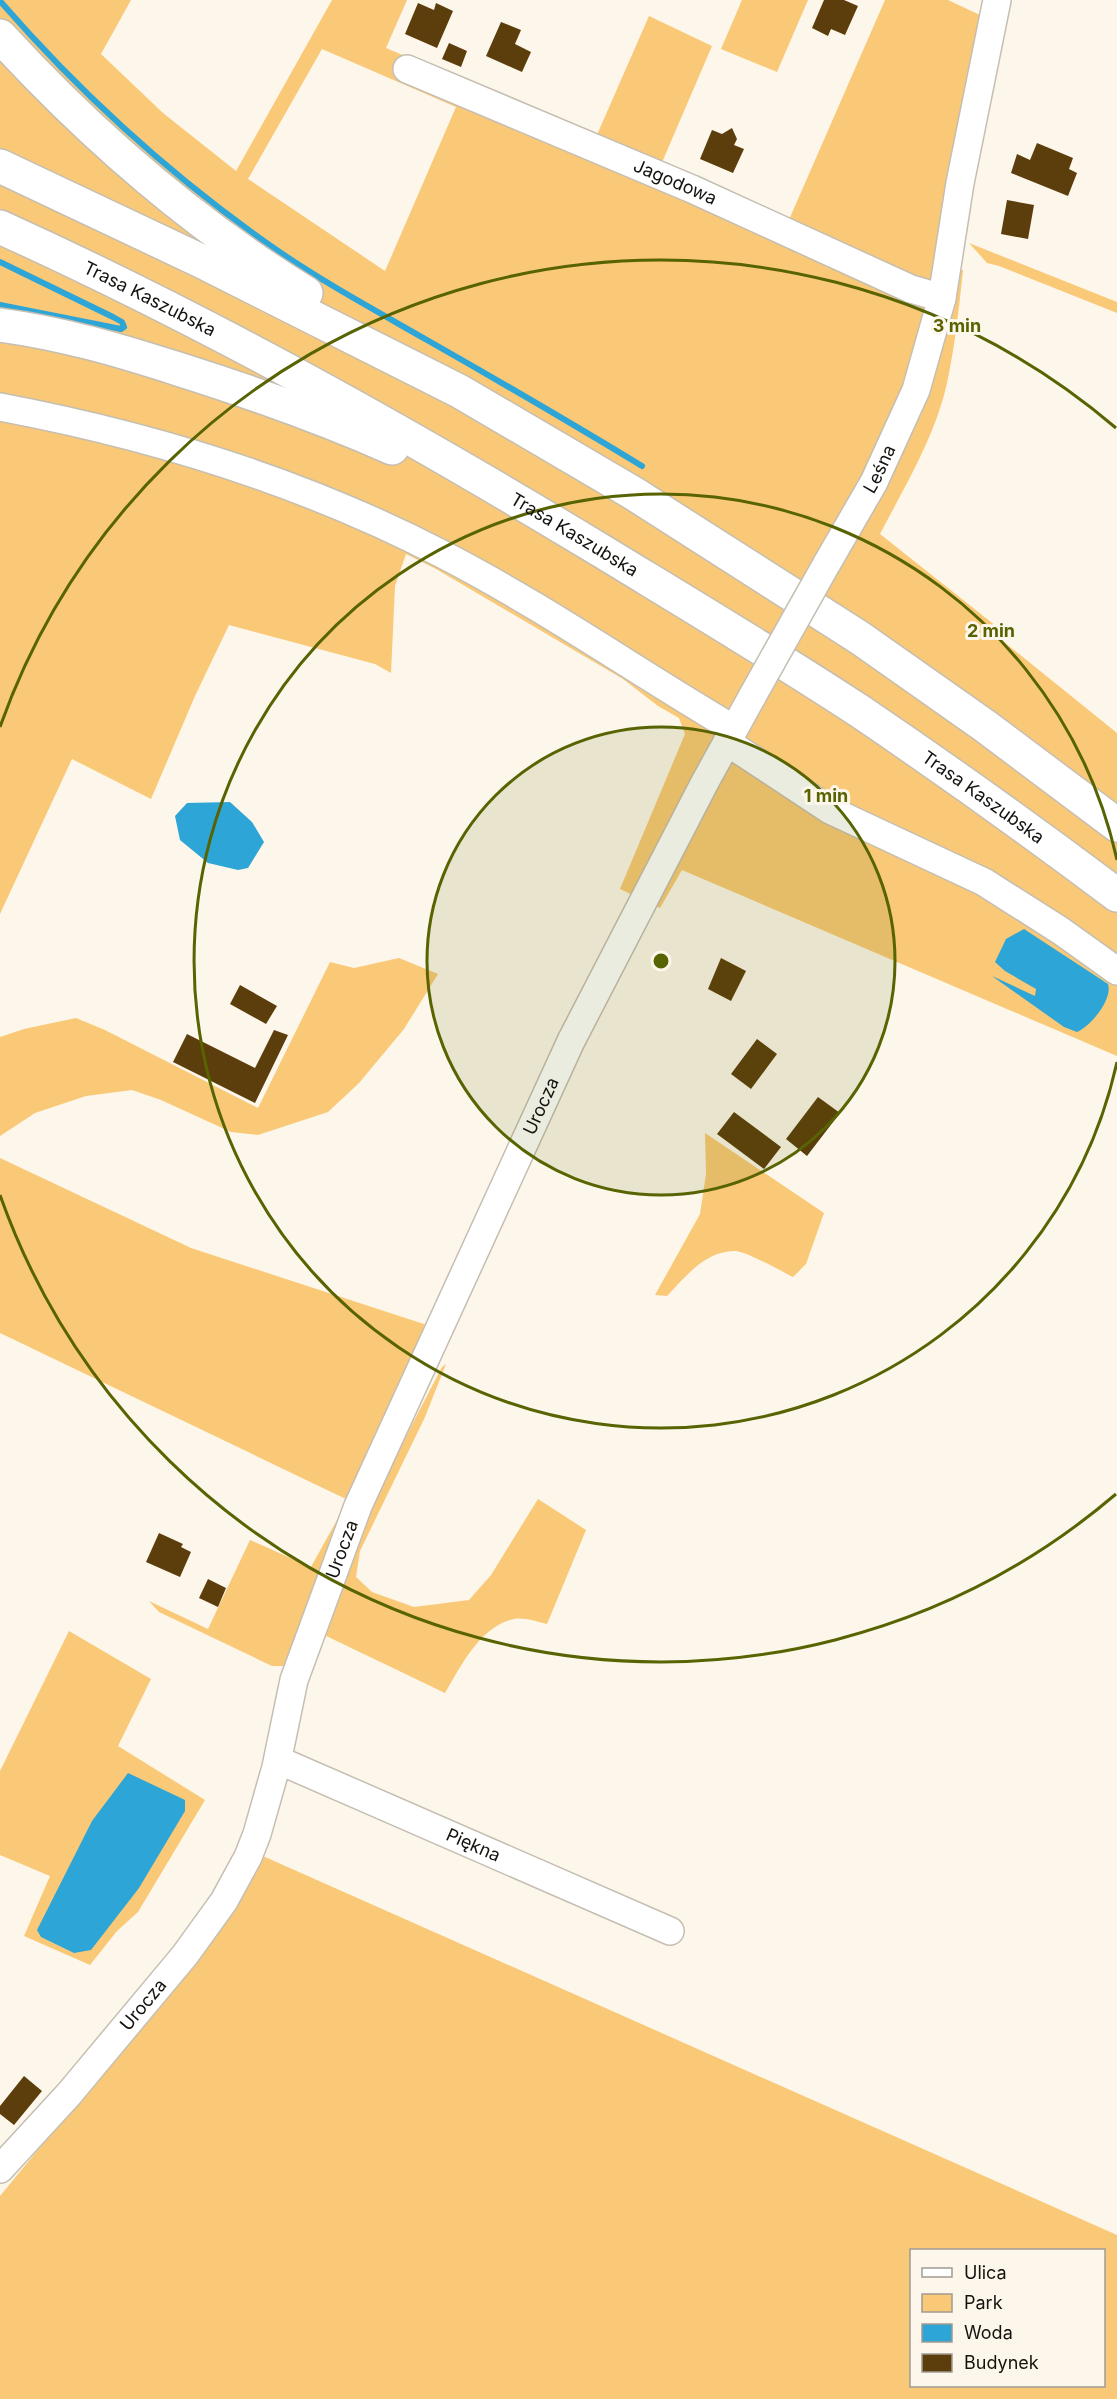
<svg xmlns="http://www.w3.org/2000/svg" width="1117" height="2399" font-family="Inter,sans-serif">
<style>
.green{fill:#f9c977;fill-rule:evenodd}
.water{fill:#2da5d7}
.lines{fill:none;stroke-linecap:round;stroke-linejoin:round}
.stream{stroke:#2da5d7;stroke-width:6}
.building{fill:#5c3e0c}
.minor-casing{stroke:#c5beb2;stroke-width:30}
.highway-casing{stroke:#c5beb2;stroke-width:36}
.minor{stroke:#fff;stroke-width:27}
.highway{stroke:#fff;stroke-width:33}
.minor-bridge-casing{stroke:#c5beb2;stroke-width:30;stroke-linecap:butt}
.minor-bridge{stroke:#fff;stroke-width:27}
.ring{fill:none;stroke:#586302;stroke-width:3}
.labels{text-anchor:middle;stroke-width:6;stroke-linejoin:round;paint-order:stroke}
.street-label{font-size:18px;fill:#15130f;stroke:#fdf6ea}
.centre{fill:#586302;stroke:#fdf6ea;stroke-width:3}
.ring-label{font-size:18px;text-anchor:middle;font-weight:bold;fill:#586302;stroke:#fdf6ea;stroke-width:6;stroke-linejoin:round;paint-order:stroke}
</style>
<rect width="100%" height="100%" fill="#fdf6ea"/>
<path class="green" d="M 0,0 L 131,0 L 101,54 L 163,113 L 236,171 L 332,0 L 407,0 L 386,48 L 596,137 L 649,16 L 712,46 L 660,167 L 788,222 L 885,0 L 948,0 L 980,15 L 985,28 L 940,265 L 963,270 C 959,308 955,346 947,383 C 935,437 905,486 880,534 L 1001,630 L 998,637 L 1117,733 L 1117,1056 L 682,870 L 660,908 L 620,889 L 685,734 L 679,718 L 658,706 L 623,679 L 436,569 L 406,554 L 395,586 L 391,673 L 375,664 L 229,625 L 195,696 L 151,799 L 72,759 L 0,914 ZM 322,49 L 456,107 L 385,271 L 248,179 Z
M 742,0 L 808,0 L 777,72 L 721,49 Z
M 969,243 L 1117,302 L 1117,313 L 999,266 L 987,263 Z
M 399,958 L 438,974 L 404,1029 L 359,1083 L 328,1112 L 258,1135 L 231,1132 L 161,1100 L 132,1090 L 86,1096 L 35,1113 L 0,1136 L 0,1037 L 24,1029 L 76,1018 L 105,1030 L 258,1108 L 330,962 L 354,968 Z
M 705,1133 L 824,1213 L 806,1264 L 793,1277 C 781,1271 747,1252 736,1251 C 706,1250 685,1277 667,1296 L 655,1295 L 700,1214 L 706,1174 Z
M 0,1158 L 191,1248 L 433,1327 L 286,1666 L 272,1666 L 159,1612 L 149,1601 L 208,1629 L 250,1540 L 311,1567 L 348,1500 L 0,1333 Z
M 446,1364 L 425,1417 L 360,1551 L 356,1577 L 372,1592 L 414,1607 L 469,1600 L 491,1575 L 538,1499 L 586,1530 L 547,1624 C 538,1622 524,1617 514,1619 C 480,1626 461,1666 445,1693 L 320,1633 L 368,1509 L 442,1367 Z
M 69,1631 L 151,1679 L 118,1746 L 205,1800 L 138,1912 L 117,1931 L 90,1965 L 24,1936 L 50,1876 L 0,1855 L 0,1771 Z
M 256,1853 L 1117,2235 L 1117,2399 L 0,2399 L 0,2196 L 139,2027 ZM 912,2250 L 1104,2250 L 1104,2386 L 912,2386 Z"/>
<path class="water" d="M 230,802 L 252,822 L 264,842 L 248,868 L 238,870 L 208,863 L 180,840 L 175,816 L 187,803 Z
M 1024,929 L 1108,984 C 1113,999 1091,1026 1077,1032 L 1064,1027 L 992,976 L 1035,996 L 1036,989 L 1005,971 L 995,962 L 1006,939 Z
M 128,1773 L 185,1800 L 185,1811 L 139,1888 L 91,1950 L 74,1953 L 41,1937 L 37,1930 L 92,1821 Z"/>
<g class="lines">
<path class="stream" d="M 0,1 C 79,92 169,174 268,244 C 319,280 373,309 427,340 C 499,381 571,423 642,466
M 0,262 L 113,317 L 122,322 L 124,327
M 0,305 L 121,329 L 124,327"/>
</g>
<path class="building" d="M 824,0 L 844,0 L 858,6 L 845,35 L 831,29 L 828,36 L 812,28 Z
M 418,3 L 434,10 L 436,3 L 453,11 L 437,48 L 405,34 Z
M 501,22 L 521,30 L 515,44 L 531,52 L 522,72 L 486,56 Z
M 449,43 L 467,51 L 461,67 L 442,59 Z
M 732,128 L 737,139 L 734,145 L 744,149 L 733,173 L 700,159 L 712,130 L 722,134 Z
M 1037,143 L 1073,158 L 1069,169 L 1077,173 L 1068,196 L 1011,173 L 1017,154 L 1030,160 Z
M 1007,200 L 1034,205 L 1028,239 L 1001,234 Z
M 721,958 L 746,971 L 731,1001 L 708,989 Z
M 240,985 L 277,1006 L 266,1024 L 230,1004 Z
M 274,1030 L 288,1035 L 255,1103 L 173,1062 L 187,1034 L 255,1068 Z
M 757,1039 L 777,1054 L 751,1089 L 731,1074 Z
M 818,1097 L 840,1113 L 807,1156 L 786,1139 Z
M 734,1112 L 781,1147 L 764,1169 L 717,1134 Z
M 159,1533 L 183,1544 L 181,1547 L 191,1552 L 180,1577 L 146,1562 Z
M 208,1579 L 226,1588 L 218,1607 L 199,1598 Z
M 24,2076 L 42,2091 L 14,2125 L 0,2114 L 0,2106 Z"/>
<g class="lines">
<g class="minor-casing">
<g id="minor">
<path id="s1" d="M 407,69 L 692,189 L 911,289 L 942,298"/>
<path d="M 0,407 C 154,436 303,482 442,554 C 543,606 637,672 734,729"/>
<path id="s2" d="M 826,565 L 874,482 L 916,390 L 942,298 L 960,183 L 997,0"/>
<path d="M 727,742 L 830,810 L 984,882 L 1061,931 L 1117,971"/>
<path id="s3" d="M 278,1760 L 670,1931"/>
<path id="s4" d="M 0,2169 L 69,2094 L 185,1955 L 224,1901 L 248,1857 L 257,1834 L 276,1767 L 294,1680 L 358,1506 L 571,1041 L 705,782 L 753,695"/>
</g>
</g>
<g class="highway-casing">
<g id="highway">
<path d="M 0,36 C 90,134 192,223 306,293"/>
<path d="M 0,166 L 201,261 L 459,391 L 633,493 L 860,638 L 985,726 L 1117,825"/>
<path id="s5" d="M 0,227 C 207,321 405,432 600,550 C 687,603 776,656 861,712 C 948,771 1033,832 1117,895"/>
<path d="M 0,325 C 61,333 119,350 178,369 C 251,392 322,417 392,448"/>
</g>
</g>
<use href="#minor" class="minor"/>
<use href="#highway" class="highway"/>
<g class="minor-bridge-casing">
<path id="minor-bridge" d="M 753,695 L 826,565"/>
</g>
<use href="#minor-bridge" class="minor-bridge"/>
</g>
<circle cx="661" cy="961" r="234" fill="#586302" fill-opacity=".12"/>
<g class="ring">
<circle cx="661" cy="961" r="234"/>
<path d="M1117 1062A467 467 0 1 1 1117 860"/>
<path d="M1116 1494A701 701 0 0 1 0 1195M0 727A701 701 0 0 1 1116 428"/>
</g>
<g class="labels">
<g class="street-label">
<text dy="6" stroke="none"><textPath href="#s1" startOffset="291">Jagodowa</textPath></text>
<text dy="6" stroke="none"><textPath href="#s5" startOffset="166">Trasa Kaszubska</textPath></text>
<text dy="6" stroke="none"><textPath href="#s2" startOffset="110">Leśna</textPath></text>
<text dy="6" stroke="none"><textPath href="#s5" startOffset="652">Trasa Kaszubska</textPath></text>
<text dy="6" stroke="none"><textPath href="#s5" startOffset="1138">Trasa Kaszubska</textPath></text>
<text dy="6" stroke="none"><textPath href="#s4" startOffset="1208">Urocza</textPath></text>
<text dy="6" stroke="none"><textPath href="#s4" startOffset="722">Urocza</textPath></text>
<text dy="6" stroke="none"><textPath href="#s3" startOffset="213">Piękna</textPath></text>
<text dy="6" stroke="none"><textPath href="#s4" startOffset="218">Urocza</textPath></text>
</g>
</g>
<circle cx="661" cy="961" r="9" class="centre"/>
<g class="ring-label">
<text x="957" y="332">3 min</text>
<text x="991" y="637">2 min</text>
<text x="826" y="802">1 min</text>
</g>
<rect x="910" y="2249" width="195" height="138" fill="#fdf6ea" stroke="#a09b92" stroke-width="1.5"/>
<rect x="922" y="2268" width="30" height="9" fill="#ffffff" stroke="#a09b92" stroke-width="1.5"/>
<text x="964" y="2279" font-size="18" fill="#15130f">Ulica</text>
<rect x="922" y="2294" width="30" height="18" fill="#f9c977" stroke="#a09b92" stroke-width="1.5"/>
<text x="964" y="2309" font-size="18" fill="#15130f">Park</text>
<rect x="922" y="2324" width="30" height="18" fill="#2da5d7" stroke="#a09b92" stroke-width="1.5"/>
<text x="964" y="2339" font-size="18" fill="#15130f">Woda</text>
<rect x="922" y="2354" width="30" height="18" fill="#5c3e0c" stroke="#a09b92" stroke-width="1.5"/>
<text x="964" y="2369" font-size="18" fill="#15130f">Budynek</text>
</svg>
